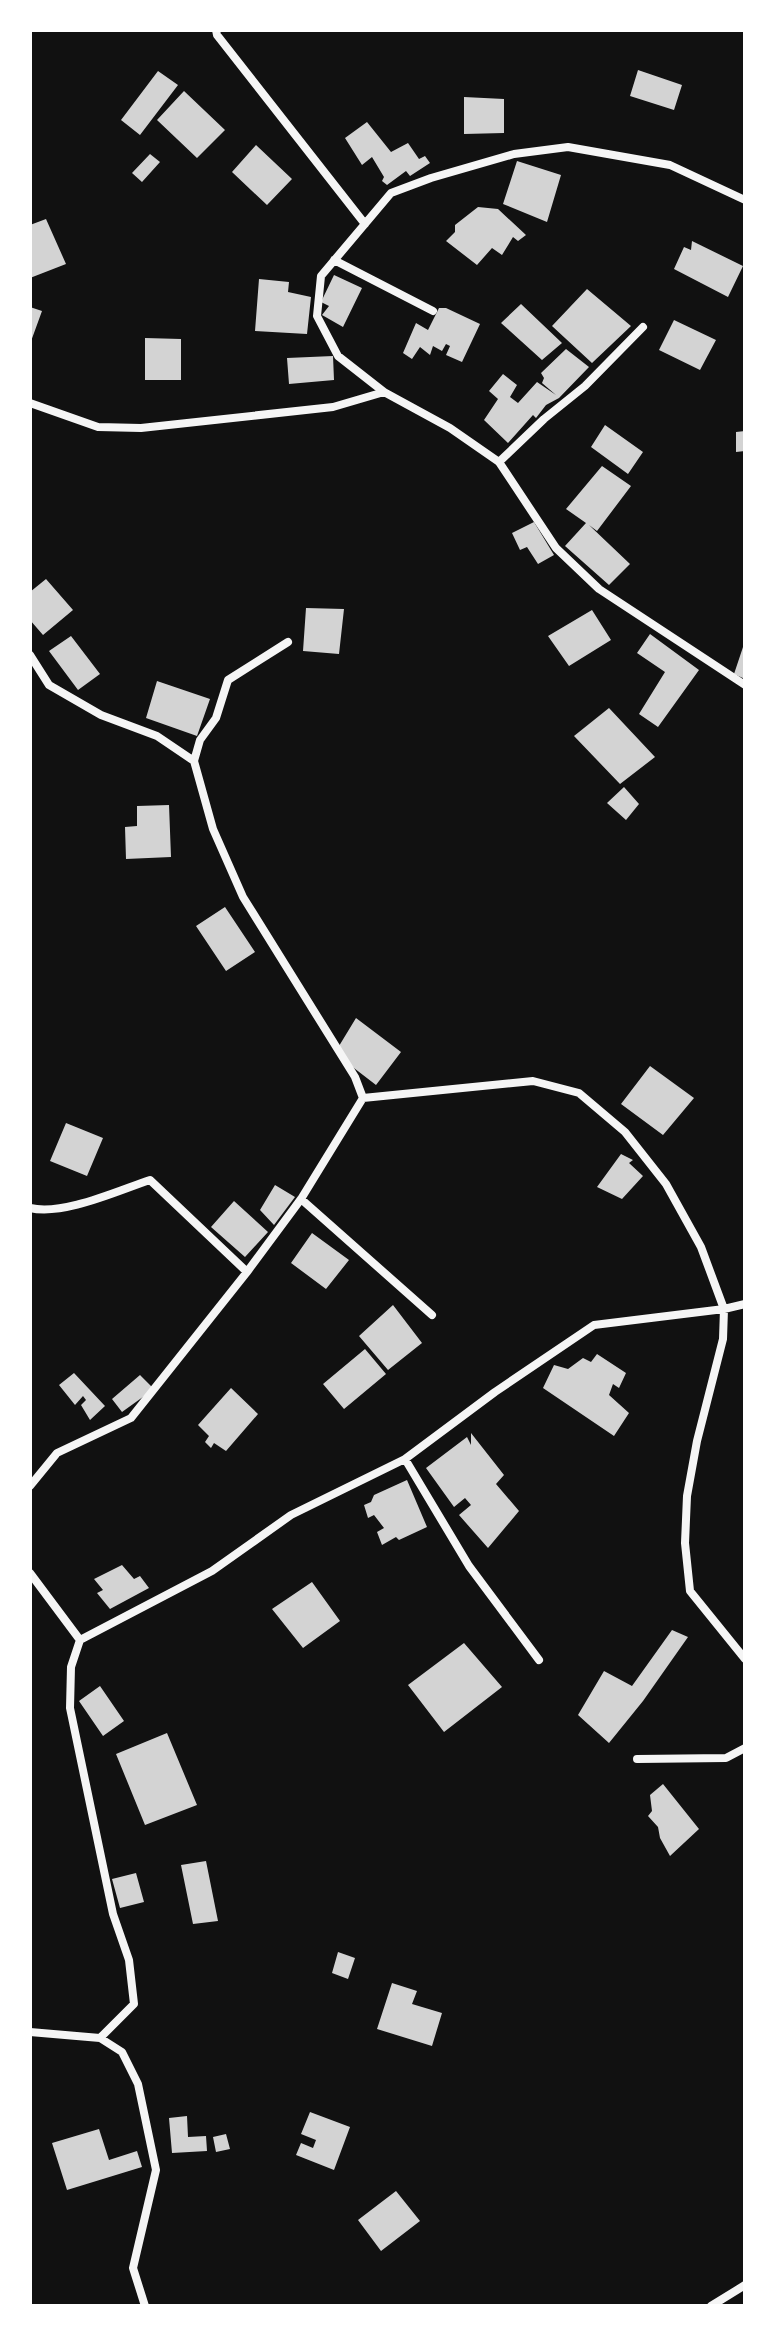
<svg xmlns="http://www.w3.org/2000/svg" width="775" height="2336" font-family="'Noto Sans',sans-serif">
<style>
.building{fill:#d3d3d3}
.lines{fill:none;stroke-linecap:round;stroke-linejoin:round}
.minor{stroke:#f5f5f5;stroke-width:8}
</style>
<rect width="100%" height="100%" fill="#111"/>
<path class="building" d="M 638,70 L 682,85 L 674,110 L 630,96 Z
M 158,71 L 178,85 L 140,135 L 121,120 Z
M 184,91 L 225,130 L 197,158 L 157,120 Z
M 464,97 L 504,99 L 504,133 L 464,134 Z
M 367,122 L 391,152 L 408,143 L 419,159 L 425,156 L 430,163 L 410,176 L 406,171 L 387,185 L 382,181 L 384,177 L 372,157 L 362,165 L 345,138 Z
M 256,145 L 292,179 L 267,205 L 232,172 Z
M 150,154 L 160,162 L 142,182 L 132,173 Z
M 517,161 L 561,175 L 547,222 L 503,204 Z
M 478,207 L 498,209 L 526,235 L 518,241 L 513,237 L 502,255 L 492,248 L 477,265 L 446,241 L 455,232 L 455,225 Z
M 46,219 L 66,264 L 30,278 L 30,225 Z
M 692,241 L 743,266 L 728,297 L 674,269 L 684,247 L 691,250 Z
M 334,275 L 362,288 L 343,327 L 322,315 L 329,306 L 321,302 Z
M 259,279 L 289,282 L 288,292 L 311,297 L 307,334 L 255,331 Z
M 587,289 L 631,326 L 592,363 L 552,326 Z
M 521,304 L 562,343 L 542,360 L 501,323 Z
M 30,307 L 42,311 L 30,344 Z
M 439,308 L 446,308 L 480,324 L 462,362 L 446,355 L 450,346 L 446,344 L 442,351 L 433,346 L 430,355 L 420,347 L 412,359 L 403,353 L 416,323 L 428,330 Z
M 674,320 L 716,340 L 700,370 L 659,350 Z
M 145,338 L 181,339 L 181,380 L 145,380 Z
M 566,349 L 589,367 L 559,398 L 546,405 L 536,418 L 533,415 L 508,443 L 484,420 L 498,399 L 489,391 L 503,374 L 517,385 L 510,397 L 518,403 L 537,382 L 556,395 L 542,383 L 544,378 L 541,373 Z
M 333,356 L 334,380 L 289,384 L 287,358 Z
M 605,425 L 643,452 L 628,474 L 591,447 Z
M 745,431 L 745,451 L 736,452 L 736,432 Z
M 602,466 L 631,486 L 597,531 L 589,525 L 630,564 L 609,585 L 565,546 L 586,523 L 566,509 Z
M 534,522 L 554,555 L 538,564 L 527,547 L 520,550 L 512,533 Z
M 46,579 L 73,610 L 43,635 L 30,620 L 30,592 Z
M 306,608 L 344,609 L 339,654 L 303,651 Z
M 592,610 L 611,640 L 569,666 L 548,636 Z
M 650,634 L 699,670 L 658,727 L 639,714 L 665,672 L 637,653 Z
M 71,636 L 100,674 L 78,690 L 49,651 Z
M 743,647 L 745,648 L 745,679 L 734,674 Z
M 157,681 L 210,699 L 197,736 L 146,718 Z
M 609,708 L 655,757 L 620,784 L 574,736 Z
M 624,787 L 639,804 L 626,820 L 607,803 Z
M 169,805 L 171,857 L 126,859 L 125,827 L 137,826 L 137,806 Z
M 225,907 L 255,952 L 226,971 L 196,926 Z
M 356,1018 L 401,1052 L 376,1085 L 350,1065 L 339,1046 Z
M 650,1066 L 694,1098 L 663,1135 L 621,1104 Z
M 66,1123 L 103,1138 L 87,1176 L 50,1161 Z
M 621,1154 L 633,1160 L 629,1163 L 643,1176 L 622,1199 L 597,1187 Z
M 275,1185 L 295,1197 L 274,1225 L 260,1210 Z
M 234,1201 L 268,1232 L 245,1257 L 211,1227 Z
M 312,1233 L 349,1260 L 326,1289 L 291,1263 Z
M 393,1305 L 422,1343 L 388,1370 L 359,1336 Z
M 365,1349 L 386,1374 L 344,1409 L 323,1384 Z
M 597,1354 L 626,1373 L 619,1388 L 613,1384 L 609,1395 L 629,1413 L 614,1436 L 543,1388 L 554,1365 L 568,1369 L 583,1358 L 591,1362 Z
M 74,1373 L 105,1406 L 90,1420 L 81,1405 L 86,1400 L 83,1396 L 75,1405 L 59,1385 Z
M 140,1375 L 154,1389 L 122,1412 L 112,1399 Z
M 231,1388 L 258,1414 L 226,1451 L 214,1443 L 211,1448 L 205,1442 L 209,1436 L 198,1425 Z
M 471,1433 L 504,1475 L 496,1484 L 519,1511 L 488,1548 L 459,1515 L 471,1505 L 465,1498 L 454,1507 L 426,1468 L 467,1437 L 471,1445 Z
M 407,1480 L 427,1527 L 399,1540 L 396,1537 L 382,1545 L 377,1532 L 384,1528 L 374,1515 L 368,1518 L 364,1505 L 371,1502 L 374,1495 Z
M 122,1565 L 134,1579 L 140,1576 L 149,1588 L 110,1609 L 97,1593 L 103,1590 L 94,1579 Z
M 312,1582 L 340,1621 L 303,1648 L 272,1609 Z
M 672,1630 L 688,1637 L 643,1701 L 609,1743 L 578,1715 L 604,1671 L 632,1686 Z
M 464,1643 L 502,1687 L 444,1732 L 408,1685 Z
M 100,1686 L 124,1721 L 103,1736 L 79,1701 Z
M 167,1733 L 197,1805 L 145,1825 L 116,1754 Z
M 663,1784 L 699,1829 L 670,1856 L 660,1838 L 658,1827 L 648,1816 L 652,1811 L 650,1795 Z
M 206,1861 L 218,1921 L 193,1924 L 181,1865 Z
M 136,1873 L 144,1902 L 120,1908 L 112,1879 Z
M 338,1952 L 355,1958 L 348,1979 L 332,1973 Z
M 392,1983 L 417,1991 L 412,2004 L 442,2013 L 432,2046 L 377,2029 Z
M 310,2112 L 350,2127 L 334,2170 L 296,2155 L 301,2143 L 313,2148 L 316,2140 L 301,2134 Z
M 187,2116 L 188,2137 L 206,2136 L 207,2151 L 172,2153 L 169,2118 Z
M 99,2129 L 109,2160 L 137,2151 L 142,2167 L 67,2190 L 52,2143 Z
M 226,2134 L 230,2149 L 216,2152 L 213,2137 Z
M 396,2191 L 420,2221 L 381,2251 L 358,2220 Z"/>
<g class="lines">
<path class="minor" d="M 216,30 L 217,35 L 365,224
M 745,200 L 670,165 L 568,147 L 514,154 L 431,178 L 391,193 L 321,276 L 317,316 L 338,356 L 384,392 L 450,428 L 499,462 L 556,548 L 599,589 L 745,685
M 334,260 L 433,311
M 30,403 L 98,427 L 141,428 L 333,407 L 384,392
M 499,462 L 544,419 L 585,386 L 643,327
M 30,655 L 49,685 L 101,715 L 157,736 L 194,761 L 213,829 L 243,897 L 355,1077 L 363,1098
M 194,761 L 200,740 L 216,718 L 228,680 L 288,642
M 363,1098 L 533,1081 L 579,1093 L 625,1132 L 666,1184 L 701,1247 L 724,1309 L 723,1339 L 697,1441 L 687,1496 L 685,1543 L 690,1591 L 745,1659
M 301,1199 L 432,1315
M 30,1208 C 63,1216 117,1191 150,1180 L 247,1272
M 30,1486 L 57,1453 L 131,1418 L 247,1272 L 301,1199 L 363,1098
M 30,1573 L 80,1640
M 539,1660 L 469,1566 L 405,1459 L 495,1392 L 594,1325 L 724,1309 L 745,1304
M 637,1759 L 726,1758 L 745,1748
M 30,2032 L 100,2038 L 122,2052 L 138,2084 L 156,2170 L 133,2268 L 145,2306
M 100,2038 L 134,2004 L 129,1960 L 113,1914 L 70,1708 L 71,1667 L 80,1640 L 212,1571 L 291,1515 L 405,1459
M 711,2306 L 745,2285"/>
</g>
<rect width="775" height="2336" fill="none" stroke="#ffffff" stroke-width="64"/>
</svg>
